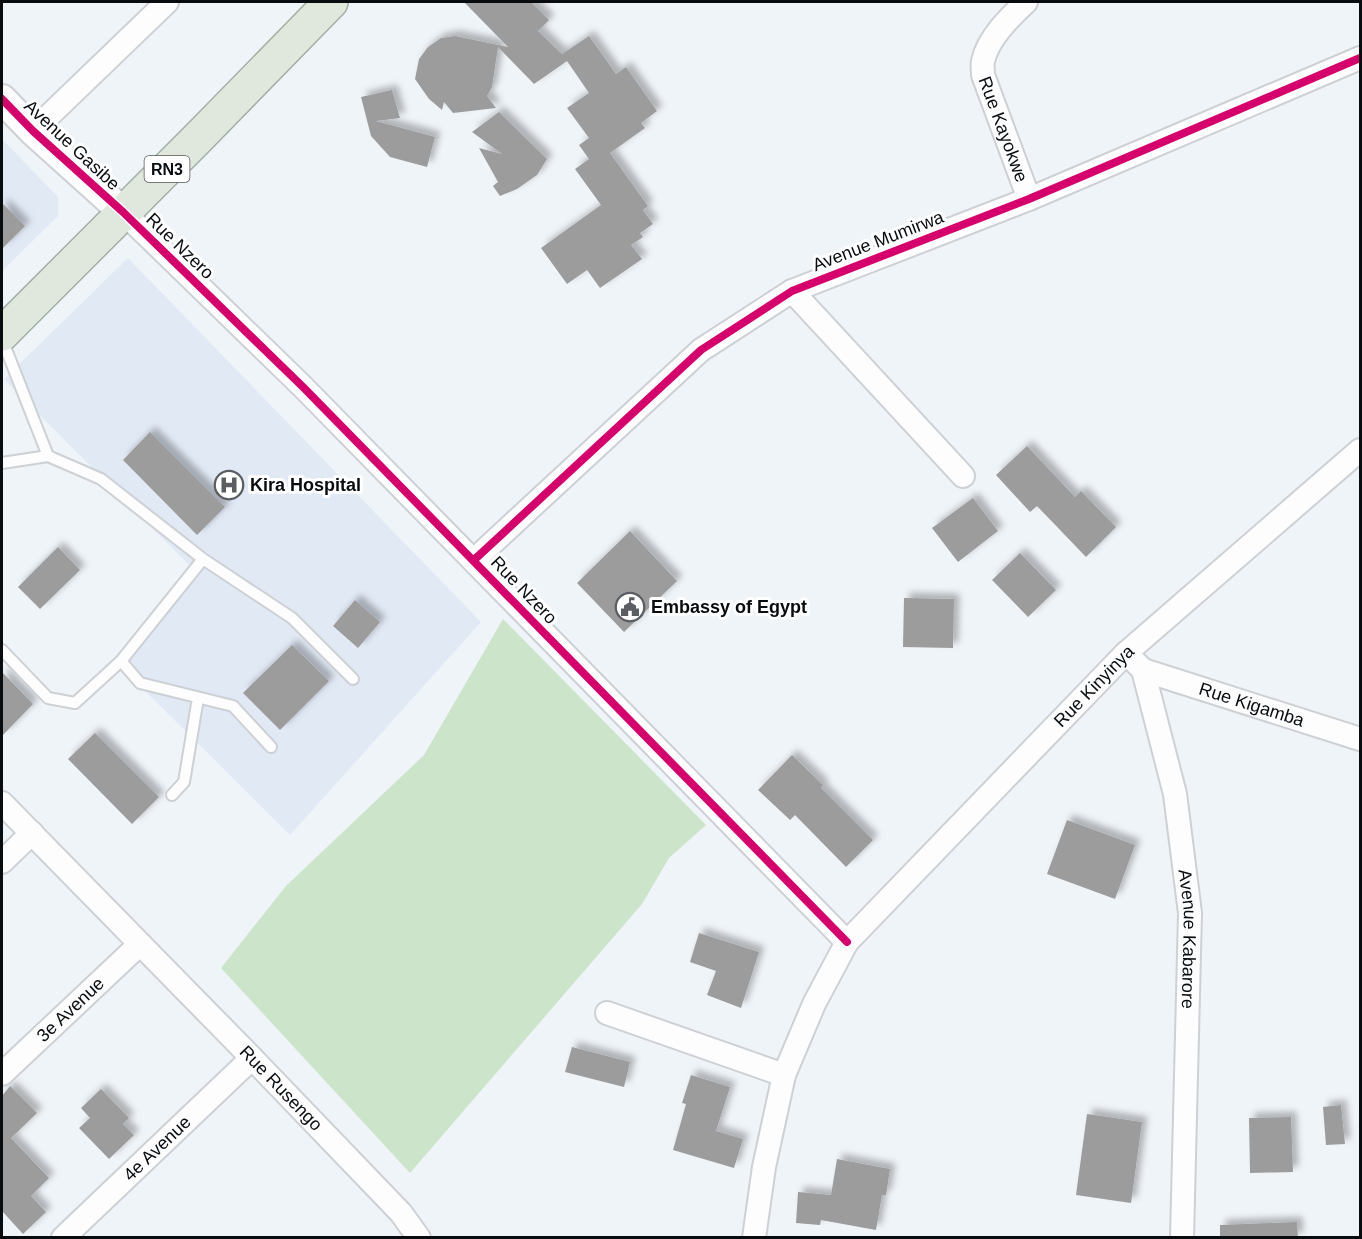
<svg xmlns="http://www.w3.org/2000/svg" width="1362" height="1239" font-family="Helvetica,sans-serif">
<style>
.built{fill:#e1e9f5}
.green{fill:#cce4ca}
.building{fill:#9c9c9d;filter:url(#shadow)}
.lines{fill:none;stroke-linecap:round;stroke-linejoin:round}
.service-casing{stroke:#cdd0d4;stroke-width:14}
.minor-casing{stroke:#cdd0d4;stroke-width:26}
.tertiary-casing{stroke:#cdd0d4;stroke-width:32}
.trunk-casing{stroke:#a4afa5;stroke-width:36}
.service{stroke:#fdfdfe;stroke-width:10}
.minor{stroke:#fdfdfe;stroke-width:22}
.tertiary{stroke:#fdfdfe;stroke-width:28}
.trunk{stroke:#e0e8de;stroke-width:33}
.cycleway-casing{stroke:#fff;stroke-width:11}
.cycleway{stroke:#d6006c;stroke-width:8}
.labels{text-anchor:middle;stroke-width:6;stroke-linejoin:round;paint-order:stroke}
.shield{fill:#fff;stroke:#535557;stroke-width:1.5}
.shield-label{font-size:16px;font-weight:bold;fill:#090c0f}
.street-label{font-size:18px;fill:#090c0f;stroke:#fff}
.poi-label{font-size:18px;font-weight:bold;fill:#090c0f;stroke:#fff;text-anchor:start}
</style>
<defs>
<filter id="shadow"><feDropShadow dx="5.5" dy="-5.5" stdDeviation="3" flood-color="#0004"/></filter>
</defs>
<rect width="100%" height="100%" fill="#eff4f9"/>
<path class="built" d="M 2,139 L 58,197 L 58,216 L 2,271 Z
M 128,258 L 481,622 L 290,835 L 115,661 L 196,572 L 4,379 Z"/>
<path class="green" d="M 503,619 L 706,825 L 669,858 L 642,904 L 410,1173 L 221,968 L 286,886 L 424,755 Z"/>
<path class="building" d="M 464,2 L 531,2 L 549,20 L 538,31 L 565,57 L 562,54 L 589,36 L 616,74 L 626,67 L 657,111 L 641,123 L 645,128 L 610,153 L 648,206 L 643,210 L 653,224 L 640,233 L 643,237 L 631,245 L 642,259 L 600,288 L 587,270 L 567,284 L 541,248 L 601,205 L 575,169 L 589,159 L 579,145 L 589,138 L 567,108 L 589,93 L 567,61 L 534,84 L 498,47 L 492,87 L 487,96 L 496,108 L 453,113 L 444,102 L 442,110 L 429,99 L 415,79 L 419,59 L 428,47 L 441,38 L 455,36 L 508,47 Z
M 392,90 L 400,118 L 376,121 L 435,137 L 427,167 L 390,157 L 371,136 L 361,97 Z
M 499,112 L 547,159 L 537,175 L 517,189 L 500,196 L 493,186 L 498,182 L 479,148 L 502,154 L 472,132 Z
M 2,203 L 25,226 L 2,249 Z
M 150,432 L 225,507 L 197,535 L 123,460 Z
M 1027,446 L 1075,497 L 1081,491 L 1116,527 L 1086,557 L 1037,506 L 1030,512 L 996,475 Z
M 973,498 L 998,531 L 958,562 L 932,528 Z
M 630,531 L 677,581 L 624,632 L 577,583 Z
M 58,547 L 80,570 L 40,609 L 18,587 Z
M 1020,553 L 1056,590 L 1028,617 L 992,580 Z
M 904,598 L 954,599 L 953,648 L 903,647 Z
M 355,600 L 380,622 L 358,648 L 333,626 Z
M 292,645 L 329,681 L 280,730 L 243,693 Z
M 2,672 L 33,704 L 2,736 Z
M 95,733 L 159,797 L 132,824 L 68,759 Z
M 792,755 L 823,785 L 821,788 L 873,840 L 846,867 L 795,815 L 790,820 L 758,790 Z
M 1067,820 L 1135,845 L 1115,899 L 1047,874 Z
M 699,933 L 759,952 L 741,1008 L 707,995 L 716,971 L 690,962 Z
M 572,1047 L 630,1062 L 624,1087 L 565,1072 Z
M 691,1075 L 730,1087 L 716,1131 L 743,1139 L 734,1168 L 673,1150 L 686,1104 L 682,1103 Z
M 10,1086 L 37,1113 L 11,1138 L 49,1178 L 31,1196 L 46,1212 L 23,1234 L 2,1211 L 2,1096 Z
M 101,1089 L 129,1118 L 123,1124 L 134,1135 L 109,1159 L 79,1128 L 90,1118 L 81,1108 Z
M 1341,1105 L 1345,1144 L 1326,1145 L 1323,1107 Z
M 1087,1114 L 1142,1122 L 1131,1203 L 1076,1195 Z
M 1291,1117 L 1293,1172 L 1250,1173 L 1249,1118 Z
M 837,1159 L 890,1169 L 886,1195 L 882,1195 L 876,1230 L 821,1220 L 820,1225 L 796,1223 L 798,1192 L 831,1195 Z
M 1297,1222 L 1298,1238 L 1220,1238 L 1220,1225 Z"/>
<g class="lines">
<g class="service-casing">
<path id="service" d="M 2,339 L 48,456
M 2,463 L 48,456 L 101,479 L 203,559 L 121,661 L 75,703 L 48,698 L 2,650
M 203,559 L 292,618 L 353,679
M 121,661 L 140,683 L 233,706 L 271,747
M 172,795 L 184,782 L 198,698"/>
</g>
<g class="minor-casing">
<g id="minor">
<path id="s1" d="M 1026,2 C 1010,17 988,38 983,61 C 982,65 983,71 983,75 L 1029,199"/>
<path d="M 33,131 L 167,2"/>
<path d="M 123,212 L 303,387 L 847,942"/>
<path d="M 792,291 L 963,476"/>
<path d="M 474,560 L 701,350 L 792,291 L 1029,199 L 1360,58"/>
<path id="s2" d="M 1126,653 L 1143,670 L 1175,794 L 1190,913 L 1182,1238"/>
<path id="s3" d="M 1143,670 L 1360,739"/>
<path id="s4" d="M 2,803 L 252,1058 L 401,1213 L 419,1238"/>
<path d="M 2,862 L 32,833"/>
<path d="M 607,1013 L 784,1075"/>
<path id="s5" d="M 2,1074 L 140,944"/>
<path id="s6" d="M 63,1238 L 252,1058"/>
<path id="s7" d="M 754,1238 L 764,1167 L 784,1075 L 814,1004 L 847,942 L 1126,653 L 1360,450"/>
</g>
</g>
<g class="tertiary-casing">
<path id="tertiary" d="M 2,99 L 33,131 L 123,212"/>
</g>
<g class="trunk-casing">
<path id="trunk" d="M 2,334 L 199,137 L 331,2"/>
</g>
<use href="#service" class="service"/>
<use href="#minor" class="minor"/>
<use href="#tertiary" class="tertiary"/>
<use href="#trunk" class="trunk"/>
<g class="cycleway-casing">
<path id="cycleway" d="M 2,99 L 33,131 L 123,212 L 303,387 L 847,942
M 474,560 L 701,350 L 792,291 L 1029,199 L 1360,58"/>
</g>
<use href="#cycleway" class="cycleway"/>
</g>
<defs>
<g id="hospital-ring" transform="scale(1.5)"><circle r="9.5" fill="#fff" stroke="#5a5d61" stroke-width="1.5"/><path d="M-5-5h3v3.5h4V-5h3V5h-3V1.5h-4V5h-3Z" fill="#5a5d61"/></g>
<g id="civic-ring" transform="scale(1.5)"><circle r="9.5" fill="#fff" stroke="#5a5d61" stroke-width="1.5"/><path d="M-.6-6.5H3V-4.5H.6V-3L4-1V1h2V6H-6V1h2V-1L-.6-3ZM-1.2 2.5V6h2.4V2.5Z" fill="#5a5d61"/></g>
</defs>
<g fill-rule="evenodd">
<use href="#hospital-ring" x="229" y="485"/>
<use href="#civic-ring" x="630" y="607"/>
</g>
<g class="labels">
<rect class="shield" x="144.5" y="156" width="45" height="26" rx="4.5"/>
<g class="shield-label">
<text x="167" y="175">RN3</text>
</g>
<g class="street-label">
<text dy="6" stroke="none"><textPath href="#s1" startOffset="146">Rue Kayokwe</textPath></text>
<text transform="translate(72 145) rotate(43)" y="6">Avenue Gasibe</text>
<text transform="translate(878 241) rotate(-21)" y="6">Avenue Mumirwa</text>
<text transform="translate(180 246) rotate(44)" y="6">Rue Nzero</text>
<text transform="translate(524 590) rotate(46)" y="6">Rue Nzero</text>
<text dy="6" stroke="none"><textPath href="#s7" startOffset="669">Rue Kinyinya</textPath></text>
<text dy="6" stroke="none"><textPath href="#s3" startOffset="114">Rue Kigamba</textPath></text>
<text dy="6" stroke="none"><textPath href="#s2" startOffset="298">Avenue Kabarore</textPath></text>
<text dy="6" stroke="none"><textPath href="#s5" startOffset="94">3e Avenue</textPath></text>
<text dy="6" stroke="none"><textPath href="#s4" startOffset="399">Rue Rusengo</textPath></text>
<text dy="6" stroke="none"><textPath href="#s6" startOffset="130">4e Avenue</textPath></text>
</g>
<g class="poi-label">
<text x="250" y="491">Kira Hospital</text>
<text x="651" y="613">Embassy of Egypt</text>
</g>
</g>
<rect width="1362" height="1239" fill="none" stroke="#090c0f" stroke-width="6"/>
</svg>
